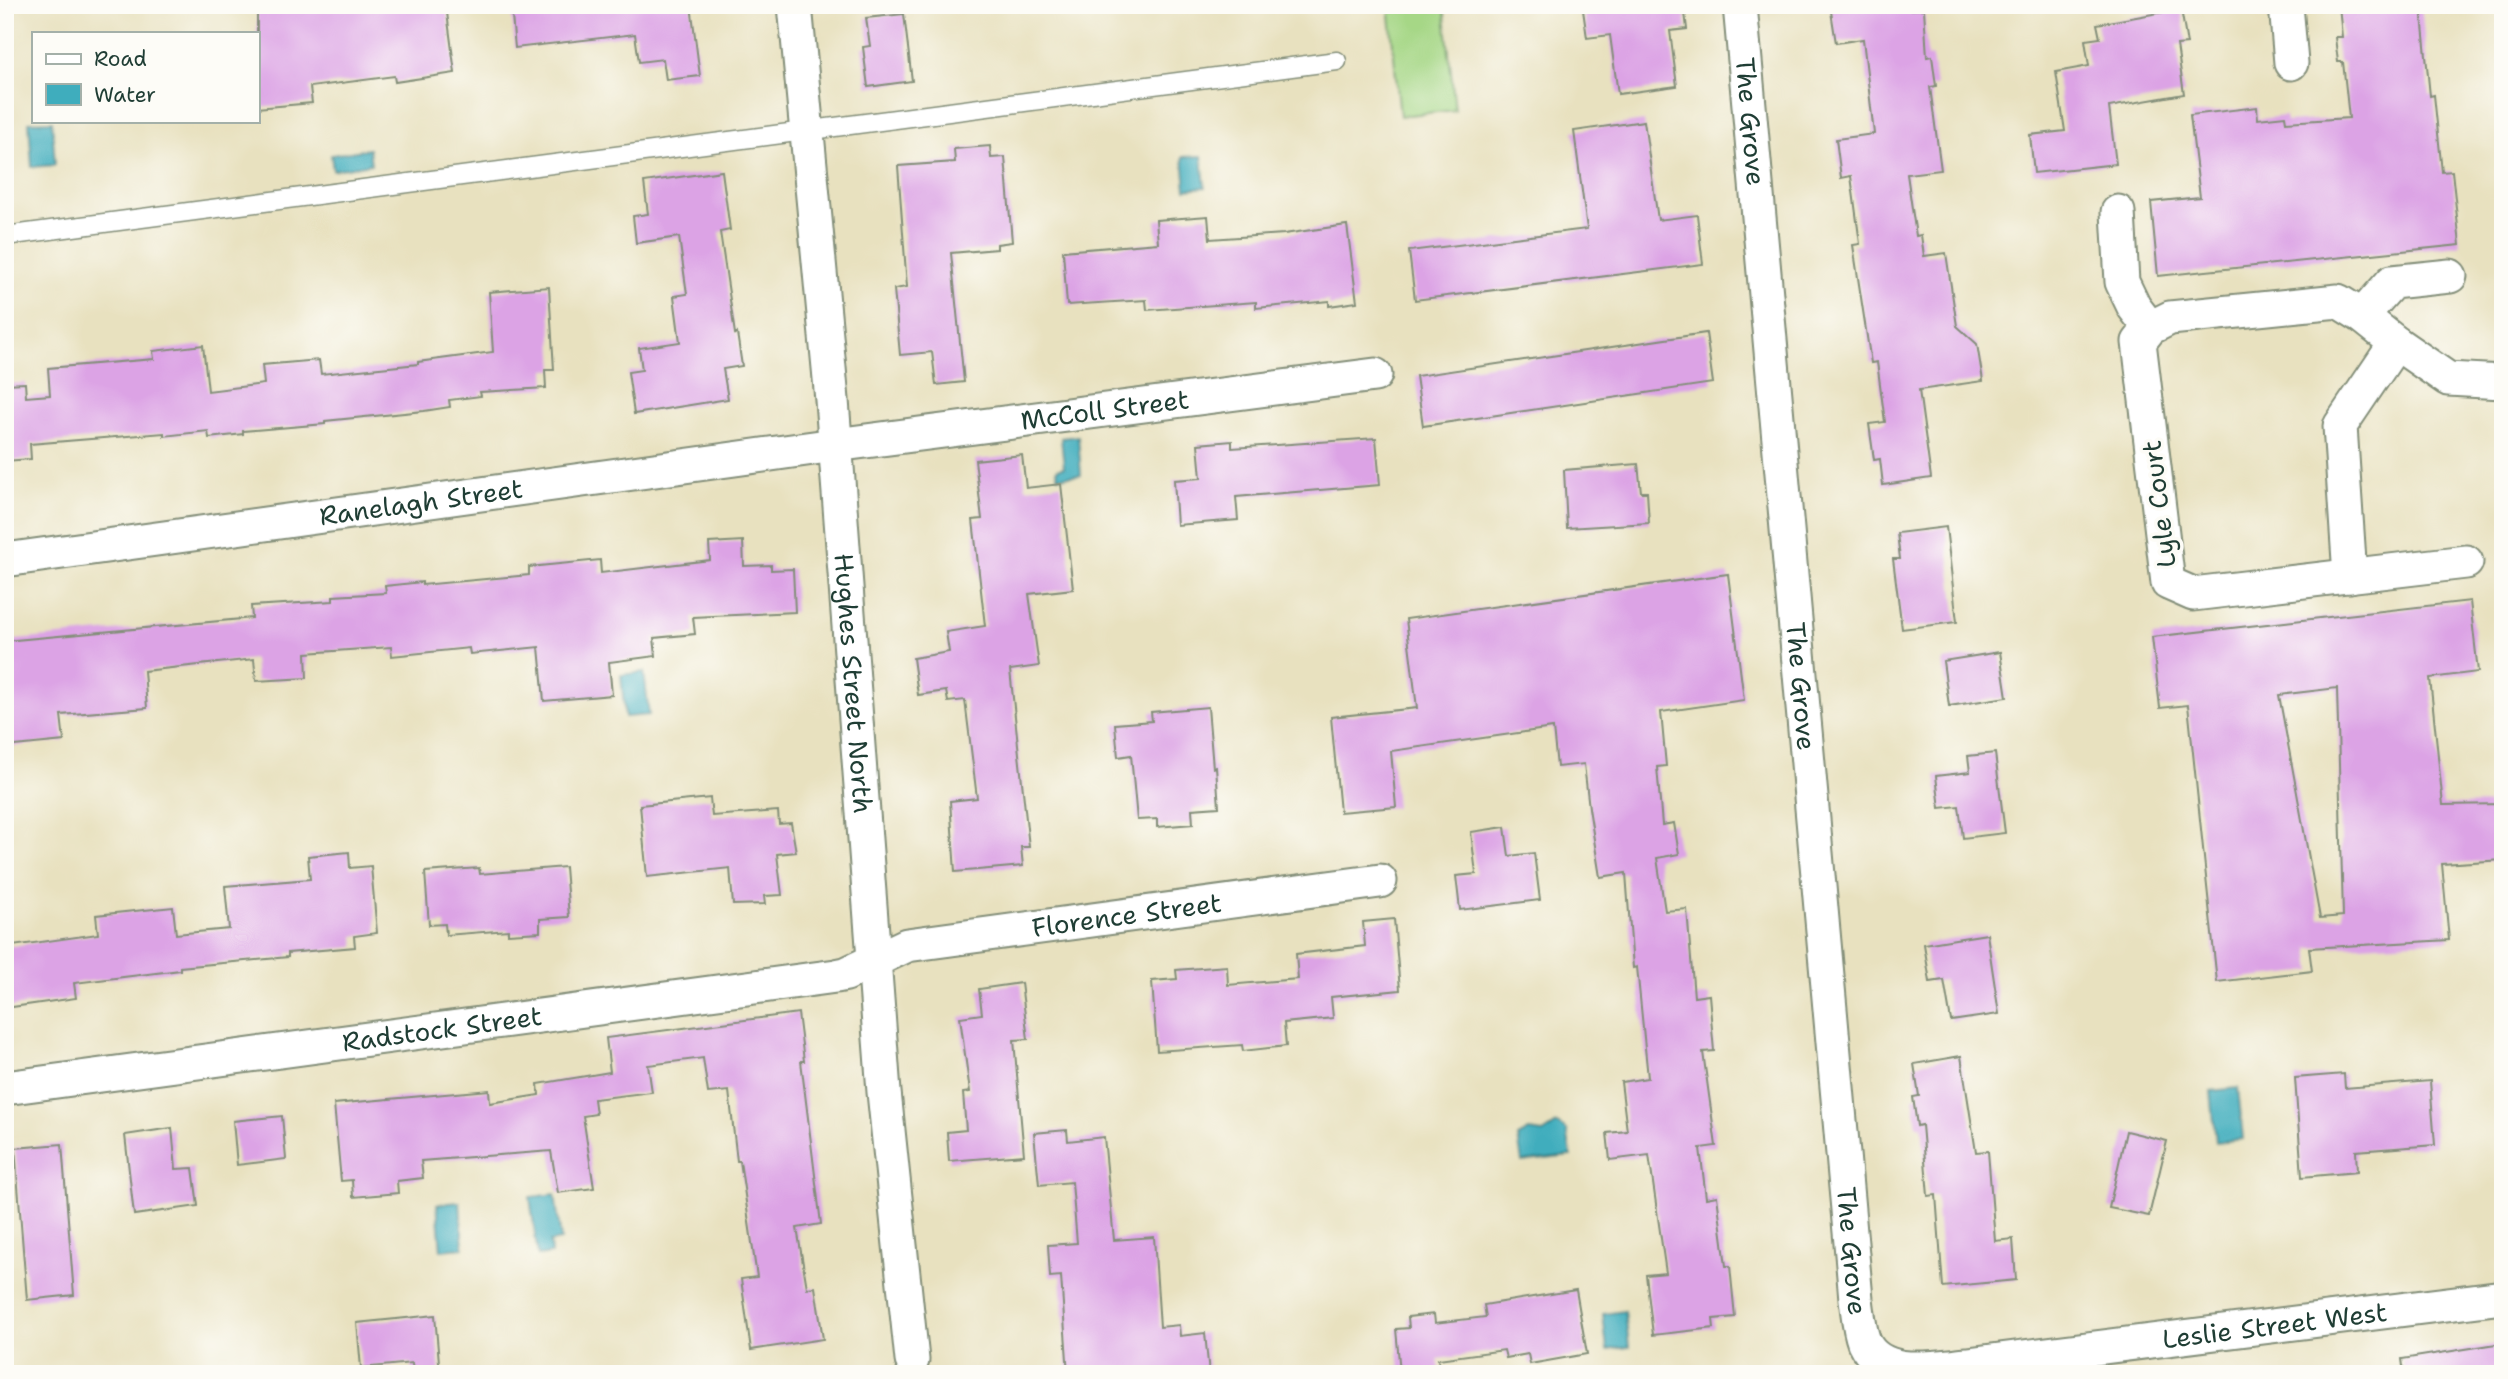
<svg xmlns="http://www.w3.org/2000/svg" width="2508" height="1379" font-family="'Shantell Sans',sans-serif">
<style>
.green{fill:#a6d786;stroke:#628a5d;stroke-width:2}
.water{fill:#3fadbd;stroke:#2f7578;stroke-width:2}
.building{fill:#dca3e5;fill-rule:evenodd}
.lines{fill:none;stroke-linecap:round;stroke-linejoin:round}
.service-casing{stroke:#848f7a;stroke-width:21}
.minor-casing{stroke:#848f7a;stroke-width:37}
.service{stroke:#fff;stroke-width:18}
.minor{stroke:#fff;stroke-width:33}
.labels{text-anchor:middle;stroke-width:7;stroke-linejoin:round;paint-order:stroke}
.street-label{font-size:26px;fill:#1f3d34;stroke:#fdfcf7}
</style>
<rect width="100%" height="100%" fill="#fdfcf7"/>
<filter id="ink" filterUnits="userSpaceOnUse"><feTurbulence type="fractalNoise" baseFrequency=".0143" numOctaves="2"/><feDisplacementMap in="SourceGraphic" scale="14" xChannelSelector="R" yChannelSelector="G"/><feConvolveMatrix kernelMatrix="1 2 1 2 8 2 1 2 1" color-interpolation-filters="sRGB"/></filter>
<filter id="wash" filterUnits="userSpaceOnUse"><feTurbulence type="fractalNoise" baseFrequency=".00686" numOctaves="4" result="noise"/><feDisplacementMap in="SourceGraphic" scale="28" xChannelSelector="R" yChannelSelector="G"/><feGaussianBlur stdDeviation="1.57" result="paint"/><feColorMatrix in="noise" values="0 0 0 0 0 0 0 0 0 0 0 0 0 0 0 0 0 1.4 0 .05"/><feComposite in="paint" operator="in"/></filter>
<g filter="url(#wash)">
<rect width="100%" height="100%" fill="#e8e1bf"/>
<path class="green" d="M 1389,5 L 1444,5 L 1455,110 L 1400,116 Z"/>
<path class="water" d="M 52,121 L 55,165 L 32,167 L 29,122 Z
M 369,149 L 371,164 L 333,170 L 331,155 Z
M 1202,156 L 1205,187 L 1186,189 L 1183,157 Z
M 1078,436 L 1081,475 L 1058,477 L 1057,469 L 1064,467 L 1061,438 Z
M 644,672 L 649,715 L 625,717 L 621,675 Z
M 2238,1088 L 2243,1139 L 2216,1142 L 2211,1091 Z
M 1557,1124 L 1567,1130 L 1571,1156 L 1522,1162 L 1518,1137 L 1529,1131 L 1543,1133 Z
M 555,1194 L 561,1240 L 550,1242 L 551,1254 L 538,1256 L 530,1197 Z
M 460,1202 L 463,1248 L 441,1250 L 437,1204 Z
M 1625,1311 L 1629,1347 L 1607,1350 L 1603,1314 Z"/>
<g id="blocks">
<path class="building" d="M 322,5 L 446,5 L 455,73 L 395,82 L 394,76 L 310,87 L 312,103 L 257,108 L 257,13 Z
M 511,5 L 691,5 L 700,76 L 666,80 L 663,59 L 639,62 L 635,34 L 515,48 Z
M 1616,5 L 1684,5 L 1687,29 L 1670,31 L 1677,86 L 1618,94 L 1610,35 L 1587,38 L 1583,10 Z
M 1830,5 L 1899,5 L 1900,10 L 1924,9 L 1927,57 L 1932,56 L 1936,86 L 1930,87 L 1941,170 L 1907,174 L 1916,236 L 1921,235 L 1924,256 L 1946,253 L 1957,326 L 1977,344 L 1983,381 L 1919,390 L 1931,478 L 1883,485 L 1880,459 L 1874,460 L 1869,424 L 1885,422 L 1877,362 L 1871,363 L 1853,245 L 1860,244 L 1851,176 L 1841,178 L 1836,139 L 1874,134 L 1863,39 L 1836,43 Z
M 2339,5 L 2421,5 L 2430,96 L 2434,95 L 2442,172 L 2452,171 L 2460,245 L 2158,276 L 2151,202 L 2200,197 L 2190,115 L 2257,107 L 2258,119 L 2285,116 L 2286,122 L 2349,118 L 2343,62 L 2338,62 L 2335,37 L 2342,37 Z
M 2181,9 L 2187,44 L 2177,45 L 2184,94 L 2109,107 L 2116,164 L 2034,173 L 2030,135 L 2065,131 L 2056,72 L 2089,66 L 2085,40 L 2100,38 L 2097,24 Z
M 904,14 L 912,81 L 868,87 L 863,47 L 870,46 L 866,18 Z
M 1644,121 L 1658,220 L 1697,215 L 1703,264 L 1415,300 L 1409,251 L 1587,229 L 1574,131 Z
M 990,146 L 991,158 L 1005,157 L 1012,242 L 997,244 L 997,249 L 951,253 L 964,382 L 936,385 L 932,352 L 900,355 L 894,289 L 907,287 L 898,166 L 955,162 L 954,149 Z
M 722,171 L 730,230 L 720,232 L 735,334 L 737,333 L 742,366 L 723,369 L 728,399 L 634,414 L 628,372 L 642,370 L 639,348 L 680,342 L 674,296 L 687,294 L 679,237 L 636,243 L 633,216 L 648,214 L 644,182 Z
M 1208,216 L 1210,239 L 1284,234 L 1347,225 L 1357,302 L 1329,306 L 1329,301 L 1256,308 L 1256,302 L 1147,310 L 1146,300 L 1067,305 L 1063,251 L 1158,243 L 1156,220 Z
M 549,287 L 554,370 L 545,370 L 546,388 L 480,392 L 481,396 L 449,400 L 450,407 L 424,411 L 325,421 L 325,424 L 243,431 L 243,434 L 209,438 L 208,431 L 164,436 L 164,433 L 30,444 L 31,459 L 5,461 L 5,384 L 25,383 L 26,397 L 50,395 L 48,368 L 154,359 L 153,351 L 203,345 L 208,391 L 264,384 L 262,365 L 319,360 L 321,374 L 418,364 L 418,362 L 493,352 L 489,292 Z
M 1706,333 L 1713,383 L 1423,426 L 1416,376 Z
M 1376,438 L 1380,485 L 1236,497 L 1238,520 L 1177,525 L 1174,480 L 1201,478 L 1198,444 L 1232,441 L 1232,448 Z
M 1022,455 L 1026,488 L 1061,484 L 1073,589 L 1029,594 L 1039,666 L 1010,670 L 1029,847 L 1021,847 L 1023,866 L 955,872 L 950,801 L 977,798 L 965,700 L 948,702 L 946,691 L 918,695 L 913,658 L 949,652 L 946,632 L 985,626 L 973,520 L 982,519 L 975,460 Z
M 1638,464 L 1641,492 L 1647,492 L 1649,523 L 1567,528 L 1564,470 Z
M 1946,527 L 1957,622 L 1902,629 L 1893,559 L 1900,559 L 1897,533 Z
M 743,541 L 744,566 L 771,565 L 771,570 L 793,569 L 795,612 L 693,617 L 695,634 L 654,638 L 656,656 L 609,662 L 612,695 L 544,701 L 539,647 L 470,654 L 469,648 L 392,656 L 391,647 L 306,653 L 307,678 L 256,681 L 254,659 L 144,671 L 147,708 L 61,715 L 64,741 L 5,747 L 5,641 L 252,618 L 251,606 L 333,601 L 333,596 L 386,593 L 385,586 L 422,582 L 422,585 L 529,575 L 529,567 L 600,560 L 601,573 L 710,560 L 709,543 Z
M 1728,574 L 1744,700 L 1661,712 L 1666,766 L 1657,767 L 1662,825 L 1674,823 L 1679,854 L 1657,858 L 1665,911 L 1687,909 L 1694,997 L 1709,995 L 1714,1051 L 1703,1052 L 1716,1146 L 1700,1148 L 1706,1198 L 1717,1196 L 1726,1266 L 1730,1266 L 1735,1317 L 1713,1319 L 1714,1328 L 1653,1335 L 1646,1275 L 1666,1273 L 1649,1155 L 1610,1160 L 1607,1133 L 1627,1131 L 1621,1082 L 1648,1078 L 1637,967 L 1633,968 L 1626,873 L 1600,877 L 1589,808 L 1584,764 L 1557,767 L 1553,728 L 1391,751 L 1396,807 L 1340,812 L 1331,717 L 1417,708 L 1406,619 Z
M 2470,601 L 2478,672 L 2430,678 L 2443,805 L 2503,804 L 2503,860 L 2442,864 L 2449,940 L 2309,948 L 2312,971 L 2217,982 L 2188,705 L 2160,708 L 2152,637 ZM 2337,688 L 2343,916 L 2320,918 L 2279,695 Z
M 2000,652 L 2007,697 L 1949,706 L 1943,661 Z
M 1208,707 L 1213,768 L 1216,767 L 1219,807 L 1192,809 L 1193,824 L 1157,827 L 1157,819 L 1137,820 L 1131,755 L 1118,757 L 1115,724 L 1152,721 L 1151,712 Z
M 1995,753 L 2005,833 L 1963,838 L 1959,806 L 1940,808 L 1936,776 L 1970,772 L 1968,756 Z
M 710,798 L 712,816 L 778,811 L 779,824 L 791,823 L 796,852 L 777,854 L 782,895 L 764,896 L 765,904 L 733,905 L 730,868 L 647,877 L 640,805 Z
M 1505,827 L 1509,856 L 1534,853 L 1540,900 L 1460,910 L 1456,876 L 1476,874 L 1471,832 Z
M 349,852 L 350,868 L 371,866 L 377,933 L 354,936 L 355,947 L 288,953 L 288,957 L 180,967 L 180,970 L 74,983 L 76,998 L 5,1008 L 5,947 L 98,934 L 96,915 L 173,907 L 176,934 L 229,929 L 225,886 L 310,879 L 308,856 Z
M 565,867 L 569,917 L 540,919 L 540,932 L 508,934 L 508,930 L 446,935 L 445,924 L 429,925 L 425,872 L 479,868 L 480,874 Z
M 1394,919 L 1400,990 L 1331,997 L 1333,1018 L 1284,1023 L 1286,1046 L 1243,1051 L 1242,1045 L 1157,1051 L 1152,981 L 1177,979 L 1176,970 L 1227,966 L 1228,985 L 1298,979 L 1296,954 L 1365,946 L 1363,922 Z
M 1987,934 L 1999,1014 L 1951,1021 L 1944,980 L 1930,982 L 1924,944 Z
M 1021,983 L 1028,1039 L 1014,1040 L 1024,1155 L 949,1161 L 947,1132 L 966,1130 L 963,1093 L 970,1092 L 960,1017 L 982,1014 L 979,989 Z
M 798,1013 L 804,1061 L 801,1061 L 821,1224 L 797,1228 L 807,1288 L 815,1287 L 823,1339 L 751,1350 L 741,1279 L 757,1277 L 740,1161 L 737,1161 L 729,1091 L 708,1093 L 703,1058 L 648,1065 L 652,1092 L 594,1099 L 596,1114 L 583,1116 L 594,1188 L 558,1193 L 551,1151 L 421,1161 L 423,1178 L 397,1181 L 398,1193 L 353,1197 L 352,1180 L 341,1181 L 334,1104 L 489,1090 L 490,1103 L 539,1095 L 538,1084 L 610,1072 L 606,1038 Z
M 1961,1056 L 1976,1152 L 1988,1151 L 1995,1241 L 2013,1239 L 2016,1280 L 1943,1287 L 1936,1195 L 1928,1196 L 1922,1125 L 1917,1126 L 1913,1097 L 1919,1096 L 1914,1064 Z
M 2344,1074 L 2345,1088 L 2430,1081 L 2435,1145 L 2356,1151 L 2357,1172 L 2302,1177 L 2295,1078 Z
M 282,1116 L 286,1159 L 237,1165 L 233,1121 Z
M 172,1128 L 176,1169 L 193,1168 L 198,1206 L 134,1215 L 125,1135 Z
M 1067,1130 L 1068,1141 L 1104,1137 L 1114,1240 L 1154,1237 L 1160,1327 L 1179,1325 L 1180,1336 L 1205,1333 L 1209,1374 L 1068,1374 L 1061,1276 L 1050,1277 L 1048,1245 L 1077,1243 L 1072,1182 L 1039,1185 L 1034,1133 Z
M 2126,1131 L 2167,1141 L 2149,1216 L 2109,1208 Z
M 62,1144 L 74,1295 L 27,1300 L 15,1148 Z
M 1576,1290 L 1587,1354 L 1530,1364 L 1528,1354 L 1506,1358 L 1504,1350 L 1438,1359 L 1440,1374 L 1413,1374 L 1413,1370 L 1400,1372 L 1396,1329 L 1409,1328 L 1408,1317 L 1434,1314 L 1435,1323 L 1486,1317 L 1484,1305 Z
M 435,1315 L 440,1374 L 413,1374 L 412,1363 L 361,1368 L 357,1323 Z
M 2503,1343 L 2503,1374 L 2404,1374 L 2402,1359 Z"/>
</g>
</g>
<g filter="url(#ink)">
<use href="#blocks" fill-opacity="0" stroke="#848f7a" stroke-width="2"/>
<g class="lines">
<g class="service-casing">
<path id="service" d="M 5,236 L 1337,61"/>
</g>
<g class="minor-casing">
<g id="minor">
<path id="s1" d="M 795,5 L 832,400 L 884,1092 L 912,1360"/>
<path id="s2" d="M 1740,5 L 1856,1299 C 1858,1313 1859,1329 1864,1342 C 1881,1379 1934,1367 1968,1364 L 2503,1297"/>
<path d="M 2286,5 L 2291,63"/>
<path d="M 2118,212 L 2122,282 L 2134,307 L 2150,328"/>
<path d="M 2362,316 L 2392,282 L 2450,276"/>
<path id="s3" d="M 5,560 L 835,445 L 1375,375"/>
<path d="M 2466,562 L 2193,594 L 2168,583 L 2139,342 L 2150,328 L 2170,318 L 2338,301 L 2362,316 L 2396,343 L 2448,379 L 2503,382"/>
<path d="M 2350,576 L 2340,426 L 2396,343"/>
<path id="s4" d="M 5,1088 L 836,976 L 846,974 L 907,945 L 1380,881"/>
</g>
</g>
<use href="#service" class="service"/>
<use href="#minor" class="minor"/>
</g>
</g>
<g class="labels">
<g class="street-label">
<text dy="9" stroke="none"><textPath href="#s2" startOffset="117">The Grove</textPath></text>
<text dy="9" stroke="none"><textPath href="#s3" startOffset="1110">McColl Street</textPath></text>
<text dy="9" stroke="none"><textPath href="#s3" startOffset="420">Ranelagh Street</textPath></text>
<text transform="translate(2159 504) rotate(-97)" y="9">Lyle Court</text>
<text dy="9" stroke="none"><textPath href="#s1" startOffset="681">Hughes Street North</textPath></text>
<text dy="9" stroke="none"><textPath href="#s2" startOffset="684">The Grove</textPath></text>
<text dy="9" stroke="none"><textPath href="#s4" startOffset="1138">Florence Street</textPath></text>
<text dy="9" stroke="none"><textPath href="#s4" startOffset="441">Radstock Street</textPath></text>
<text dy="9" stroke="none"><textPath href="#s2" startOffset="1251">The Grove</textPath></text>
<text dy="9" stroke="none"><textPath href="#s2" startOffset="1766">Leslie Street West</textPath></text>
</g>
</g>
<rect width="2508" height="1379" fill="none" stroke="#fdfcf7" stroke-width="28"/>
<rect x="32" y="32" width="228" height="91" fill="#fdfcf7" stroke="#a4b0a9" stroke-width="2"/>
<rect x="46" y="54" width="35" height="10" fill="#ffffff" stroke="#a4b0a9" stroke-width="2"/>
<text x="94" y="66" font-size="21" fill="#1f3d34">Road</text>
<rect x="46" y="84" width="35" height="21" fill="#3fadbd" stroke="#a4b0a9" stroke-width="2"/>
<text x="94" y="102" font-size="21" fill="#1f3d34">Water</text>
</svg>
